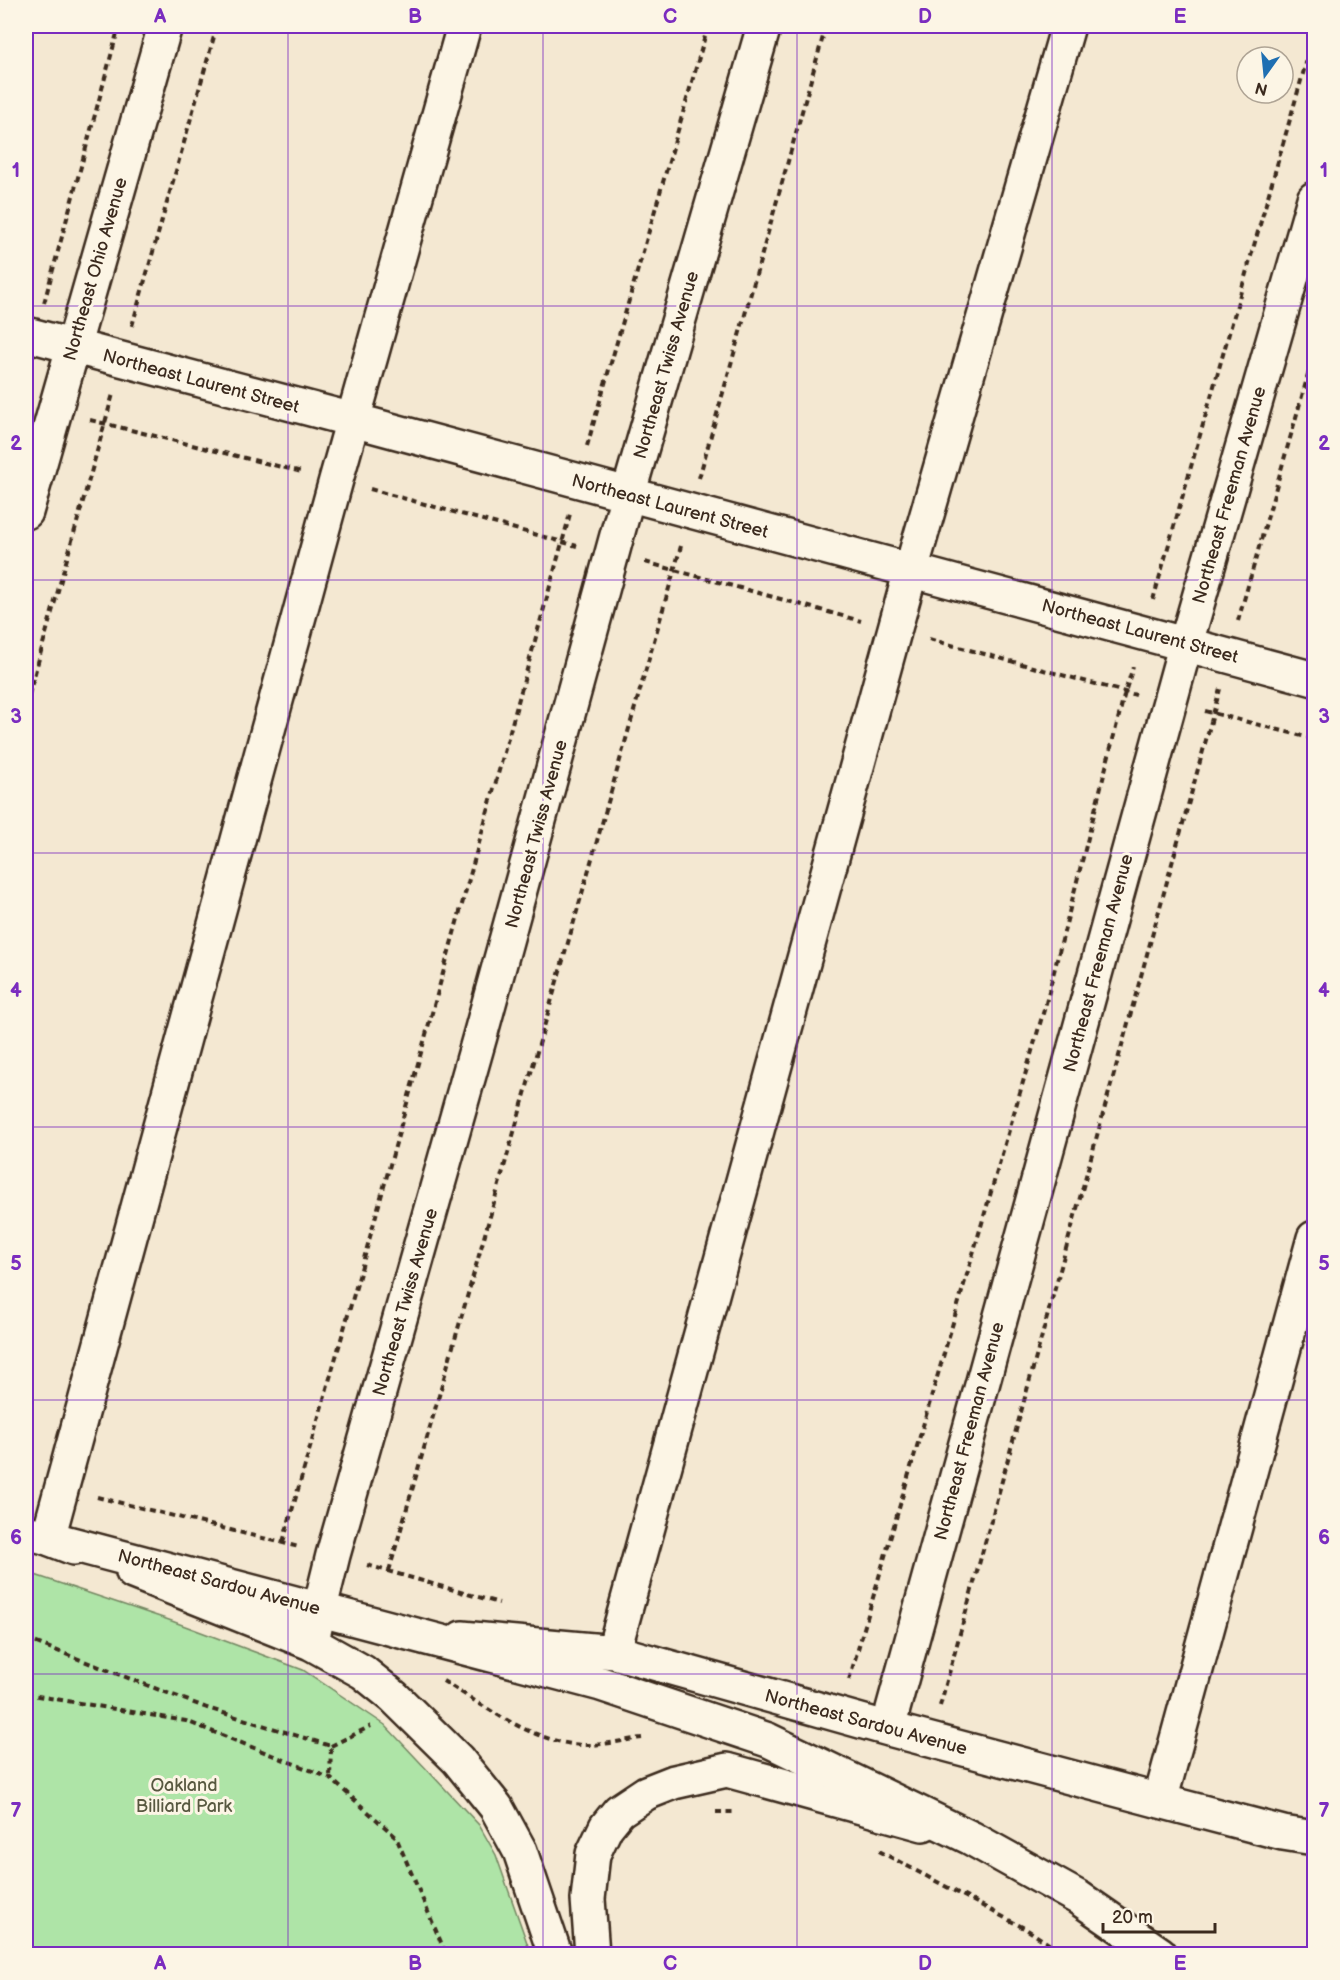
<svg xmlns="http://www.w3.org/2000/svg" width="1340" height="1980" font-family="'Balsamiq Sans',sans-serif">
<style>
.green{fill:#aee4a7;stroke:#748762;stroke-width:1.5}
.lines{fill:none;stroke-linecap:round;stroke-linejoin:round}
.minor-casing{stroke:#3b2a1e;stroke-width:38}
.major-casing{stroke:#3b2a1e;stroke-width:38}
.path{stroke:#3b2a1e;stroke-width:4;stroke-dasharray:6 4.5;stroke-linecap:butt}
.minor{stroke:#fcf5e5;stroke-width:33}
.major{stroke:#fcf5e5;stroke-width:33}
.grid{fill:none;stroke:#7b2cbf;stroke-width:1.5;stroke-opacity:0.55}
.labels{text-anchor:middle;stroke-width:6;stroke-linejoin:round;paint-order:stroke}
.street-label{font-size:18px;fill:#3b2a1e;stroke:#fcf5e5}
.park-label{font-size:18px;fill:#585840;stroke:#fcf5e5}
.neatline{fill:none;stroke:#7b2cbf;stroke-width:2}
.grid-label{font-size:20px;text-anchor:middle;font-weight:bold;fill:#7b2cbf}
</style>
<rect width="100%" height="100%" fill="#f4e8d2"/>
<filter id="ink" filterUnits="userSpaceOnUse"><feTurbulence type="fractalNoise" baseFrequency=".0167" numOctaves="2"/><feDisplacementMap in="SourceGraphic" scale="12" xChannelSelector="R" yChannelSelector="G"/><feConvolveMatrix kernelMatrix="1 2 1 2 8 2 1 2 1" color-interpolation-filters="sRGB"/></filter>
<g filter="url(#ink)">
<path class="green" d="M 26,1572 L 169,1620 L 303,1670 L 385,1725 L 479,1825 L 496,1855 L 531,1954 L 26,1954 Z"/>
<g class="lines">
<g class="minor-casing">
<path id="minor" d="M 26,334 L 353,420 L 1314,679
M 26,512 L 165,26
M 74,1548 L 48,1538 L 336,480 L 464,26
M 133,1572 L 311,1643 L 363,1672 L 394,1697 L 458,1760 L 496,1807 L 520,1851 L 555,1954
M 313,1636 L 333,1555 L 480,1036 L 628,495 L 764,26
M 462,1638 L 615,1652 L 889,1729 L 1160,1801 L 1283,1833 L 1314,1838
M 615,1652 L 618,1636 L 911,570 L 1068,26
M 889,1729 L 893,1709 L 1186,643 L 1314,199
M 1160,1801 L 1314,1238
M 592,1954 L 588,1899 L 593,1854 L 606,1827 L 619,1811 L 646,1793 L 674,1782 L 727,1770 L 923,1824"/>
</g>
<g class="major-casing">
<path id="major" d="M 26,1532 L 601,1684 L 768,1740 L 971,1838 L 1079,1898 L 1160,1954"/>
</g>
<path class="path" d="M 44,303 L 119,26
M 132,326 L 217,26
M 90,420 L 302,472
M 587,446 L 708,26
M 699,478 L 826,26
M 370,489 L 577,546
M 645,562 L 861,621
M 1153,600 L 1314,35
M 1238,621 L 1314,354
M 929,639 L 1136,695
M 26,705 L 113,394
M 1205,711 L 1314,739
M 97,1497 L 299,1547
M 283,1542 L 360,1273 L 570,514
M 367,1565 L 499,1603
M 389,1571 L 681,546
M 26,1639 L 207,1708 L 331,1746 L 330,1778
M 849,1680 L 1046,1003 L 1125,692 L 1133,667
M 443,1681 C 485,1706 531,1742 582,1745 C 601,1746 623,1740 642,1738
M 26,1694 L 186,1721 L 330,1778 L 396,1837 L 446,1954
M 940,1706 L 1220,689
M 331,1746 L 371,1726
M 716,1812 L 736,1812
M 879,1851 L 1026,1929 L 1064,1954"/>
<use href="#minor" class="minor"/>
<use href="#major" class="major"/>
</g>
</g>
<path class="grid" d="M 288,26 L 288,1954M 543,26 L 543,1954M 797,26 L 797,1954M 1052,26 L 1052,1954M 26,306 L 1314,306M 26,580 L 1314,580M 26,853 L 1314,853M 26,1127 L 1314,1127M 26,1400 L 1314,1400M 26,1674 L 1314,1674"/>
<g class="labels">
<g class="street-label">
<text transform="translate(95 269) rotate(-74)" y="6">Northeast Ohio Avenue</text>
<text transform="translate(666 365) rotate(-74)" y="6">Northeast Twiss Avenue</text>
<text transform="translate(201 381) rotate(15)" y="6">Northeast Laurent Street</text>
<text transform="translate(1229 495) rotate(-74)" y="6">Northeast Freeman Avenue</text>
<text transform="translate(670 506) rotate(15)" y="6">Northeast Laurent Street</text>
<text transform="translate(1140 631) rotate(15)" y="6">Northeast Laurent Street</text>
<text transform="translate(536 834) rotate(-75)" y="6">Northeast Twiss Avenue</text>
<text transform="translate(1098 963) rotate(-75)" y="6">Northeast Freeman Avenue</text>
<text transform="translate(405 1302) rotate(-74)" y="6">Northeast Twiss Avenue</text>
<text transform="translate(969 1431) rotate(-75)" y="6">Northeast Freeman Avenue</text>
<text transform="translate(219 1582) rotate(15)" y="6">Northeast Sardou Avenue</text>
<text transform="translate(866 1722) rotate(15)" y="6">Northeast Sardou Avenue</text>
</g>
<g class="park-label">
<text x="184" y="1791">Oakland<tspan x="184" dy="21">Billiard Park</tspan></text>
</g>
</g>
<rect width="1340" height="1980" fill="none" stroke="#fcf5e5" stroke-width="66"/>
<g transform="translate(1265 75) rotate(195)"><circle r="28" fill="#fcf5e5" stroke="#afa495" stroke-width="1.5"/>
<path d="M0-4.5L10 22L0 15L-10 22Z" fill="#1f6fb2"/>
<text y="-9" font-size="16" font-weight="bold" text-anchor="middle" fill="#3b2a1e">N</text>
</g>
<path d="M1103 1923v9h112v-9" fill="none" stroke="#3b2a1e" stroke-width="3"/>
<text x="1112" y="1923" font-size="18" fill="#3b2a1e" stroke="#fcf5e5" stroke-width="4.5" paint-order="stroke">20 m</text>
<rect x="33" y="33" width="1274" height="1914" class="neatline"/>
<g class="grid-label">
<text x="160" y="23">A</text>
<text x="415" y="23">B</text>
<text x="670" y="23">C</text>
<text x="925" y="23">D</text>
<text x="1180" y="23">E</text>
<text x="16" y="177">1</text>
<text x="1324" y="177">1</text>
<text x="16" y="450">2</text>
<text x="1324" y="450">2</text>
<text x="16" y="723">3</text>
<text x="1324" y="723">3</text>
<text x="16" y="997">4</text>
<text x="1324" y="997">4</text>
<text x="16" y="1270">5</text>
<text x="1324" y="1270">5</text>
<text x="16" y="1544">6</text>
<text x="1324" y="1544">6</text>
<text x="16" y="1817">7</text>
<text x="1324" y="1817">7</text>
<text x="160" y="1970">A</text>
<text x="415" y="1970">B</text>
<text x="670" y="1970">C</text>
<text x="925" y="1970">D</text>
<text x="1180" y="1970">E</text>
</g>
</svg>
